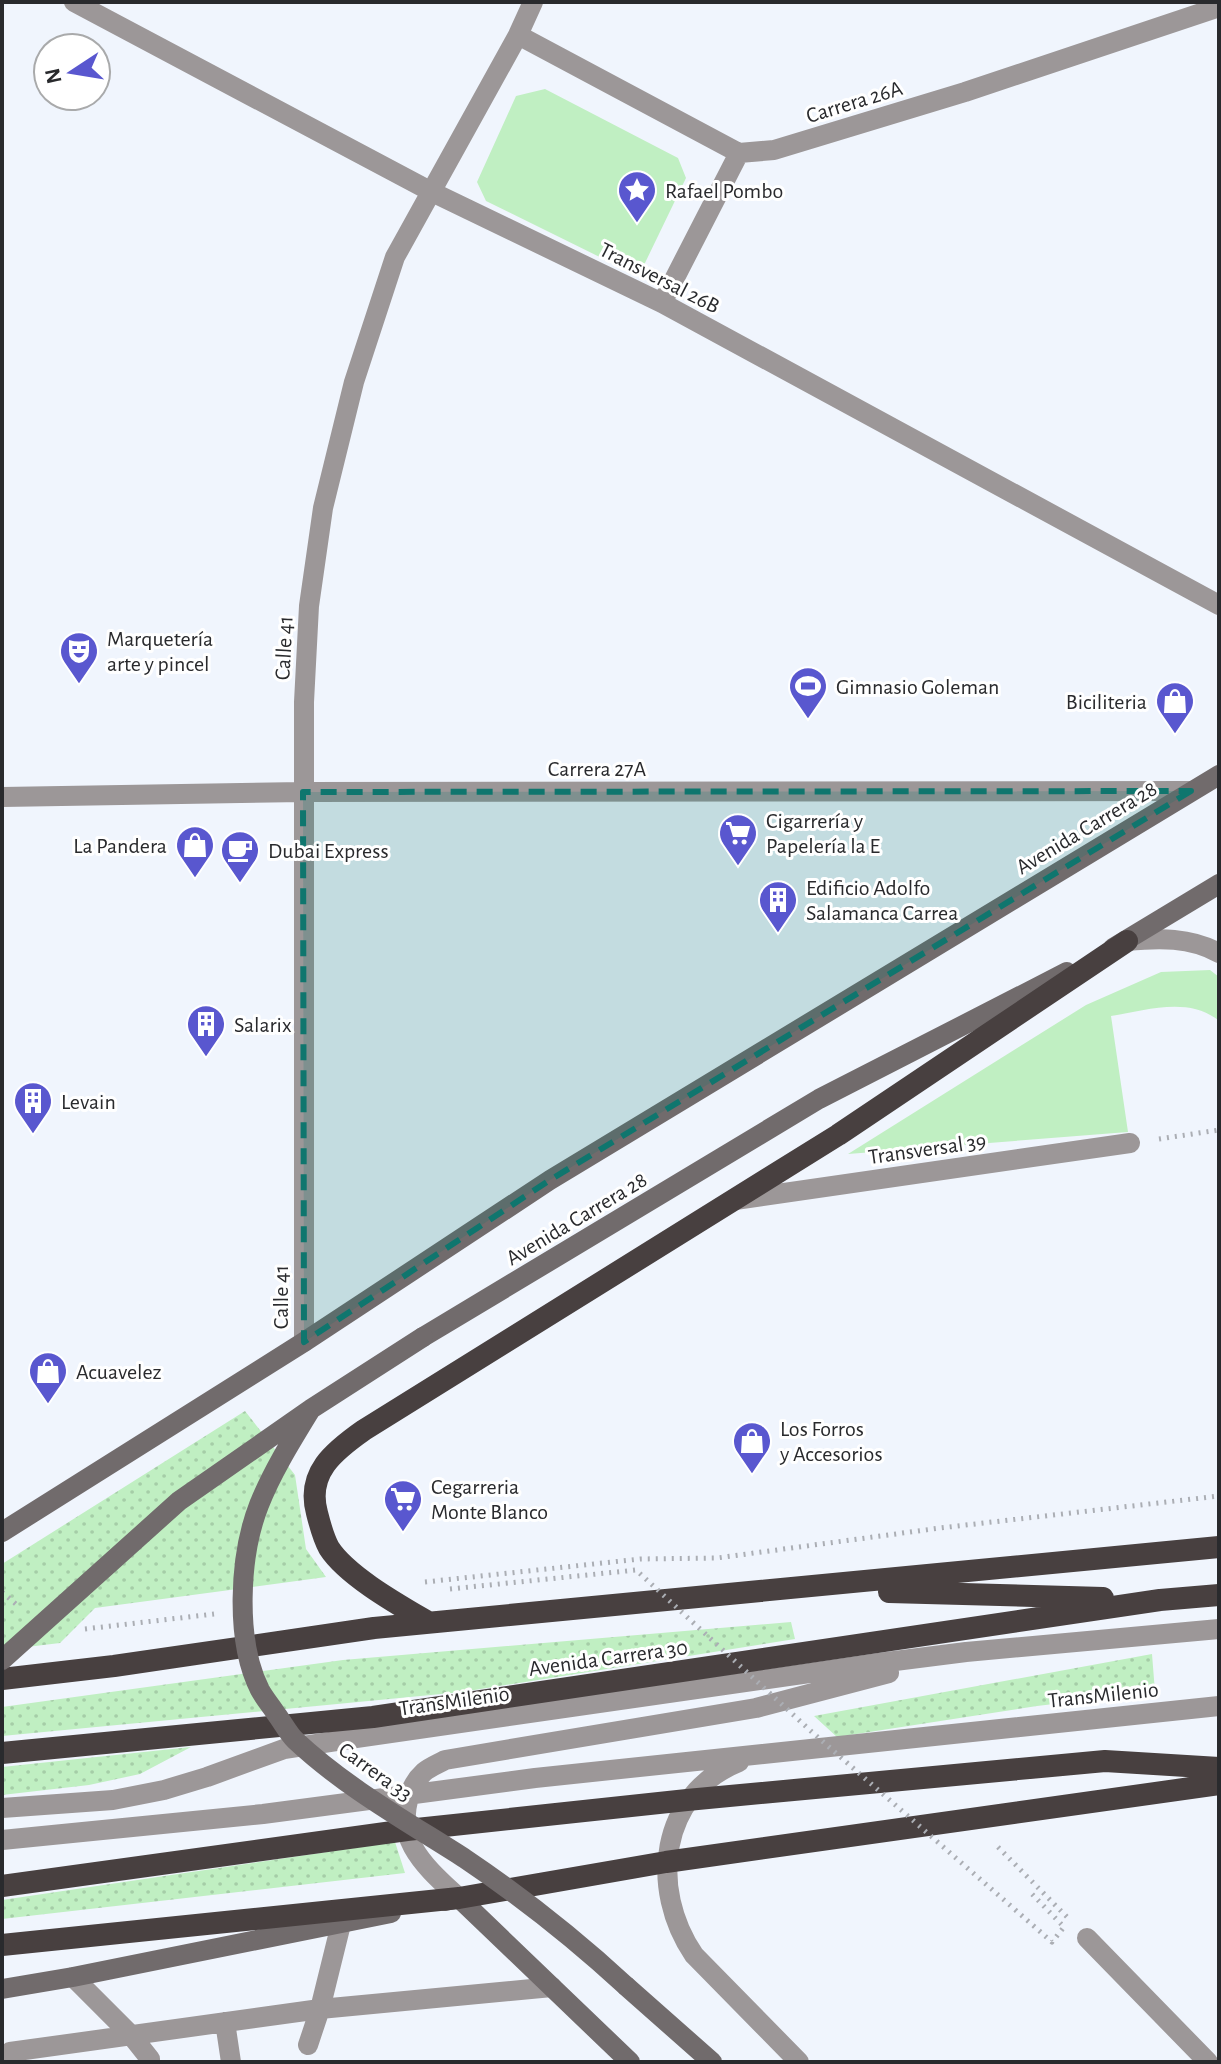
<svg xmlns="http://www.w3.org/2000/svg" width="1221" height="2064" font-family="'Alegreya Sans',sans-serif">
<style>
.grass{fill:url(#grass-dots)}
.green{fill:#c0efc2}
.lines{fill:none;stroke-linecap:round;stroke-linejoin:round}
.path{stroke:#abaeb4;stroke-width:5;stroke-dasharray:2 6;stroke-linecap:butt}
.service{stroke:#9c9798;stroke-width:20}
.minor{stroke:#9c9798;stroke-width:20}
.tertiary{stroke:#9c9798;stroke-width:20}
.secondary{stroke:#716b6c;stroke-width:20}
.trunk{stroke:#484040;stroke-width:22}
.path-bridge{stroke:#abaeb4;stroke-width:5;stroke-dasharray:2 6;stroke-linecap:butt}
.secondary-bridge{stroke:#716b6c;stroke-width:20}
.marked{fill:#0f766e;fill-opacity:0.2;stroke:#0f766e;stroke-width:6;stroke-dasharray:16 10;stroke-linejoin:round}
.labels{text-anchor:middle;stroke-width:6;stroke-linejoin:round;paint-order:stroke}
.street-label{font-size:22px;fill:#292a2d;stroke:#fff}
.poi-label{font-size:22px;fill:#292a2d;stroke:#fff;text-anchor:start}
</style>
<defs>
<pattern id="grass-dots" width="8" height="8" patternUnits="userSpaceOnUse" patternTransform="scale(2)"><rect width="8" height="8" fill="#c0efc2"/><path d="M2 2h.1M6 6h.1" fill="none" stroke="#a5cda7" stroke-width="1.8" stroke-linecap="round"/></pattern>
</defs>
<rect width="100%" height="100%" fill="#f0f5fd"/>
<path class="grass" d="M 245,1411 L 295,1475 L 306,1549 L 326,1577 L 95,1608 L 60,1643 L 2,1650 L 2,1564 Z
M 791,1622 L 795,1639 L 462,1692 L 2,1736 L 2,1707 L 343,1660 Z
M 1152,1654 L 1155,1692 L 1037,1706 L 837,1737 L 814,1716 Z
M 191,1747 L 140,1774 L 89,1785 L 2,1795 L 2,1767 Z
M 395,1842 L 405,1873 L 2,1919 L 2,1900 Z"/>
<path class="green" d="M 545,89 L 678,158 L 686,178 L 644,265 L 622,268 L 486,201 L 477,182 L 516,96 Z
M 1210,970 L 1219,977 L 1219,1021 C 1190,996 1146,1010 1111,1016 L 1128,1132 L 848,1154 L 1086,1005 L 1161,972 Z"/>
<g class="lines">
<path class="path" d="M 1159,1139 L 1219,1130
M 425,1582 L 640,1559 L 717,1558 L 940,1528 L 1219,1496
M 2,1592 L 17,1605
M 85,1629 L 214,1614
M 998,1847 L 1067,1917"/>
<path class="service" d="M 739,1762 C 659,1794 649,1889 694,1955 L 799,2062
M 2,1808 L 113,1800 L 164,1790 L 207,1777 L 284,1749 L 356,1738 L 879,1663 L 966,1652 L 1219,1629
M 2,1840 L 263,1814 L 535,1778 L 1219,1706
M 459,1898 C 443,1883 424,1867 413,1847 C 401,1825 404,1790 424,1772 C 430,1767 438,1764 445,1760 L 756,1708 L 889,1673
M 73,1977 L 131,2035 L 150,2059
M 225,2022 L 231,2062
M 308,2045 L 320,2009 L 341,1924
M 2,2059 L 10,2052 L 320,2009 L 552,1987"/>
<path class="minor" d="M 74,2 L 432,192 L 662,303 L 1219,605
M 518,35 L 739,153 L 774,150 L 965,92 L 1219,7
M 662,303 L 739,153
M 2,797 L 303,792 L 1191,791
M 735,1200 L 1130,1143
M 304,1342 L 304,702 L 309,606 L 323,508 L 354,382 L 395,257 L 518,35 L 533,2
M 1087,1938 L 1208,2062"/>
<path class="tertiary" d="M 1127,941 C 1159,938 1190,937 1219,953"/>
<path class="secondary" d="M 1113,948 L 1219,884
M 423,1337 L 819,1099 L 1067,972
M 2,1532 L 304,1342 L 550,1180 L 1219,775
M 445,1901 L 459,1898 L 630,2062
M 626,1986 L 712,2062
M 2,1989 L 73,1977 L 391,1913"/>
<path class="trunk" d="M 889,1592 L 1103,1598
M 428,1622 C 399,1605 347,1576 329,1548 C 323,1537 320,1525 317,1513 C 306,1473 334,1451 364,1430 L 838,1135 L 1127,941
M 2,1679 L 114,1666 L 374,1628 L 1219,1547
M 2,1753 L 373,1717 L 1160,1600 L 1219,1595
M 2,1886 L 407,1830 L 687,1800 L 1105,1761 L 1219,1768
M 2,1945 L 459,1898 L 666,1862 L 1219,1784"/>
<path class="path-bridge" d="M 450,1589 L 636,1570 L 813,1733 L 1052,1942 L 1064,1927 L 1032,1894"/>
<path class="secondary-bridge" d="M 311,1409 C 292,1440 272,1472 259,1505 C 239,1556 235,1641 260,1690 C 265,1699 272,1707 277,1715 C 283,1723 288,1733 295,1740 C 345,1787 406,1821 464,1858 C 522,1897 575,1939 626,1986
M 2,1660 L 179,1501 L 311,1409 L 423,1337"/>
</g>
<path class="marked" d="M 1191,791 L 550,1180 L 304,1342 L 303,792 Z"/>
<defs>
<g id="sight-pin" transform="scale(2)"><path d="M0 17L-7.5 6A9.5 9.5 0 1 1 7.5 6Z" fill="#5957cf" stroke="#fff"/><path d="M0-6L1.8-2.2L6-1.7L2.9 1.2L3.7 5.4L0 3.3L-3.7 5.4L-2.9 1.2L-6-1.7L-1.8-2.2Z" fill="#fff"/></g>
<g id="theatre-pin" transform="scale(2)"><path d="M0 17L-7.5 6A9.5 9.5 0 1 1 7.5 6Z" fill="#5957cf" stroke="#fff"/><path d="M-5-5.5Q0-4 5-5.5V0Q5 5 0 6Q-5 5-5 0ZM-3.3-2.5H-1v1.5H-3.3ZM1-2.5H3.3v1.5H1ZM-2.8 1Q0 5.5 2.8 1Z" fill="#fff"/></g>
<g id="stadium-pin" transform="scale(2)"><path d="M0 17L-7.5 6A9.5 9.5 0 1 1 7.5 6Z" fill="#5957cf" stroke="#fff"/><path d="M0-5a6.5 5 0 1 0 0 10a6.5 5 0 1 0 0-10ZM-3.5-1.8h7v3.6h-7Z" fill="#fff"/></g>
<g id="shop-pin" transform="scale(2)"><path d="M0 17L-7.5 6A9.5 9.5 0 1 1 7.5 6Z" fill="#5957cf" stroke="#fff"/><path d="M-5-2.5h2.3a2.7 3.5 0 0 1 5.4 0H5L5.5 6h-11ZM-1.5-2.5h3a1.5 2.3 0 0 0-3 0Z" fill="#fff"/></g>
<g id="supermarket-pin" transform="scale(2)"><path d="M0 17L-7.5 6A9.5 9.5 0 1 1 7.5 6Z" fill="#5957cf" stroke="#fff"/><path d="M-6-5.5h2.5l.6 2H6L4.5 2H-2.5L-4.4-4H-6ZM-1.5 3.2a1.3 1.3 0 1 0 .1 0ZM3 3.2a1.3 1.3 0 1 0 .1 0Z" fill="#fff"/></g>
<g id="cafe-pin" transform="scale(2)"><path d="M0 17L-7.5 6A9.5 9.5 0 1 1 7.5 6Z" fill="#5957cf" stroke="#fff"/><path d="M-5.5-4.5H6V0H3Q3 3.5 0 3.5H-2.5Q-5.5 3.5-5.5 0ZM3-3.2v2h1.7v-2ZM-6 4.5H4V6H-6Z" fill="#fff"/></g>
<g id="building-pin" transform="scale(2)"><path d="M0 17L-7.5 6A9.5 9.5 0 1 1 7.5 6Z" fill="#5957cf" stroke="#fff"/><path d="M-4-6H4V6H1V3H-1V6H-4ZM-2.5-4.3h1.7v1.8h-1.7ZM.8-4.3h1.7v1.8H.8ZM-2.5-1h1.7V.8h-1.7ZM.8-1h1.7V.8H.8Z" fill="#fff"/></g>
</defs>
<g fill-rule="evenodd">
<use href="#sight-pin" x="637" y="190"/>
<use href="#theatre-pin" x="79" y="651"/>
<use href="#stadium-pin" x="808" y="686"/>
<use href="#shop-pin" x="1175" y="701"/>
<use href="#supermarket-pin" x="738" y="833"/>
<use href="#shop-pin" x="195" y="845"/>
<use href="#cafe-pin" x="240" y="850"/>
<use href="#building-pin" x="778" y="900"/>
<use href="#building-pin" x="206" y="1024"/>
<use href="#building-pin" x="33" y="1101"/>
<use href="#shop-pin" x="48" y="1371"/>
<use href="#shop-pin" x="752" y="1441"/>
<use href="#supermarket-pin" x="403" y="1499"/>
</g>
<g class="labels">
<g class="street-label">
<text transform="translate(854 101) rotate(-17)" y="8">Carrera 26A</text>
<text transform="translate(660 277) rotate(27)" y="8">Transversal 26B</text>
<text transform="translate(283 648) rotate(-87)" y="8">Calle 41</text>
<text x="597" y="776">Carrera 27A</text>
<text transform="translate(1086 827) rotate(-31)" y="8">Avenida Carrera 28</text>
<text transform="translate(927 1148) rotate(-8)" y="8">Transversal 39</text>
<text transform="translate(576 1218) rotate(-31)" y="8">Avenida Carrera 28</text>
<text transform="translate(280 1297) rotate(-90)" y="8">Calle 41</text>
<text transform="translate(608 1657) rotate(-8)" y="8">Avenida Carrera 30</text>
<text transform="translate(1103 1694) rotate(-6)" y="8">TransMilenio</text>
<text transform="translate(454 1700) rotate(-8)" y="8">TransMilenio</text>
<text transform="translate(376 1771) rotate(36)" y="8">Carrera 33</text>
</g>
<g class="poi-label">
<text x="665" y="198">Rafael Pombo</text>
<text x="107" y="646">Marquetería<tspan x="107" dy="25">arte y pincel</tspan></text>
<text x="836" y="694">Gimnasio Goleman</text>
<text x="1147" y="709" text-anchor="end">Biciliteria</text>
<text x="766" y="828">Cigarrería y<tspan x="766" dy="25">Papelería la E</tspan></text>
<text x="167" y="853" text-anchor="end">La Pandera</text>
<text x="268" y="858">Dubai Express</text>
<text x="806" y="895">Edificio Adolfo<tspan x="806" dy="25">Salamanca Carrea</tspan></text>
<text x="234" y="1032">Salarix</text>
<text x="61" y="1109">Levain</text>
<text x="76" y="1379">Acuavelez</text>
<text x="780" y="1436">Los Forros<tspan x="780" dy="25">y Accesorios</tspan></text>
<text x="431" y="1494">Cegarreria<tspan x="431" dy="25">Monte Blanco</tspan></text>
</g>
</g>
<rect width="1221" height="2064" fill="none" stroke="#292a2d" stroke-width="8"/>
<g transform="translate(72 72) rotate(258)"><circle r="38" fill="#ffffff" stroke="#a9aaab" stroke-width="2"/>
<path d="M0-6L14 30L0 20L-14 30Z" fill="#5957cf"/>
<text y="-12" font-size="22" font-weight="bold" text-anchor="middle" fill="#292a2d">N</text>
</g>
</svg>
